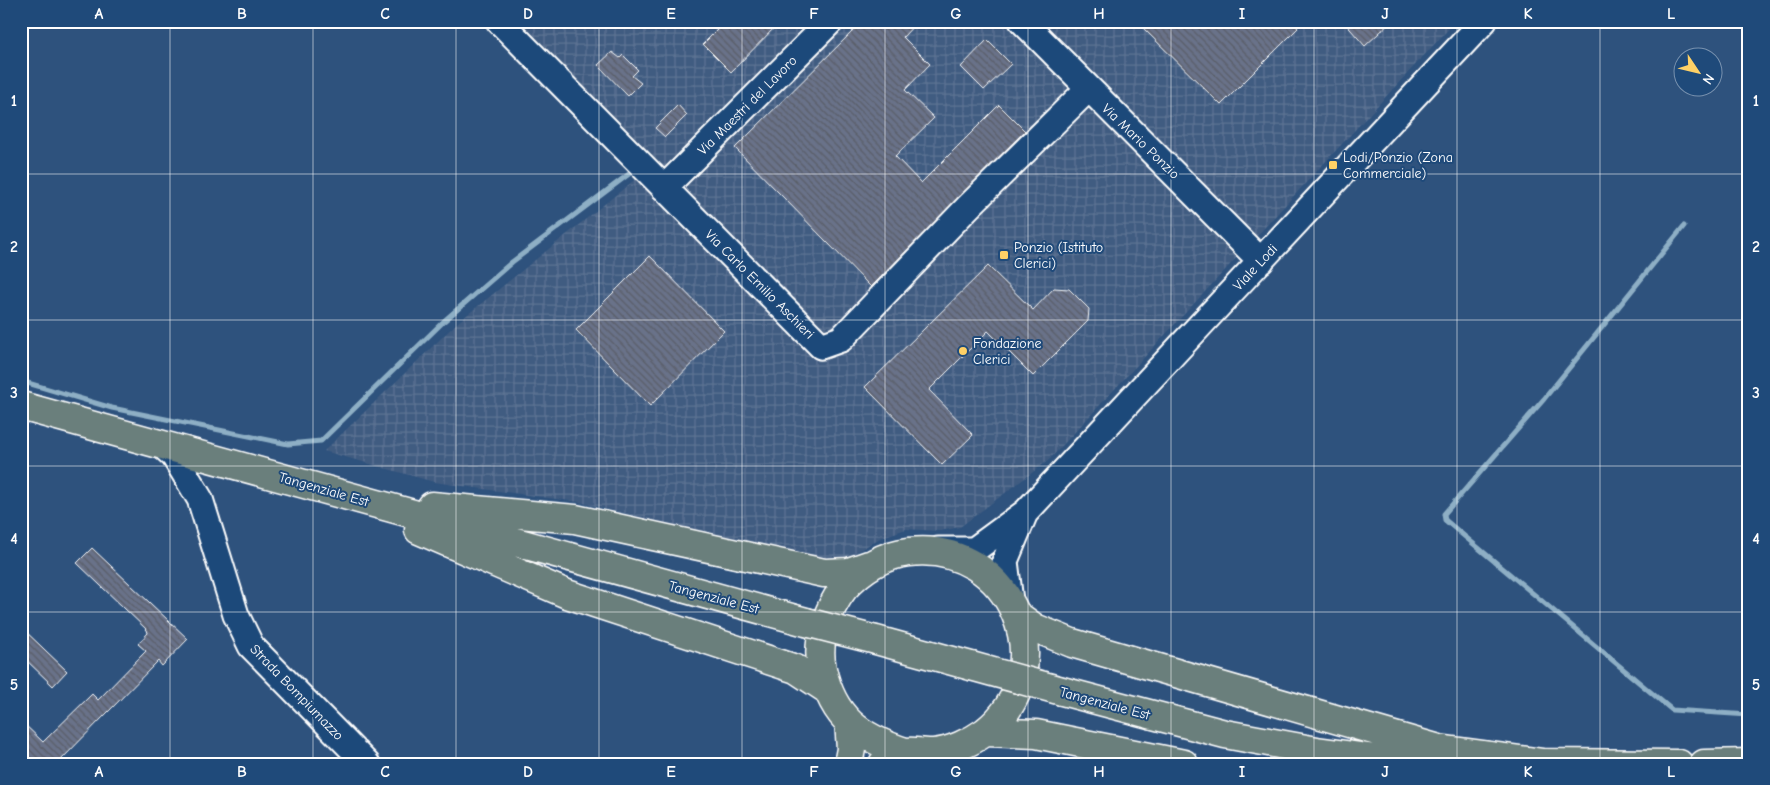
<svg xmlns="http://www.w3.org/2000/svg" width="1770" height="785" font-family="'Comic Neue',sans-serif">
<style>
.industrial{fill:url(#industrial-grid)}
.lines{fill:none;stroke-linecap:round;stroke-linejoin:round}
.stream{stroke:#8eafc5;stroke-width:5}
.building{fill:url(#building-back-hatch);stroke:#fff}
.minor-casing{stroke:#fff;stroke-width:29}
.major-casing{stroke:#fff;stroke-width:31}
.minor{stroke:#1f4a7a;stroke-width:25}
.major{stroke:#6b7f7c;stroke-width:28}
.major-bridge-casing{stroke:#fff;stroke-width:31;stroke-linecap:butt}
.major-bridge{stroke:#6b7f7c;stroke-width:28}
.grid{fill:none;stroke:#fff;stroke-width:1;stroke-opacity:0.55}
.poi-dot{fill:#ffd166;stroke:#1f4a7a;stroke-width:2}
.labels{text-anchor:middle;stroke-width:4;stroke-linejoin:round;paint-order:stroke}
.street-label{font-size:14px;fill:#fff;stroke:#1f4a7a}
.poi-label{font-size:14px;fill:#fff;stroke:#1f4a7a;text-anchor:start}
.neatline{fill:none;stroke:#fff;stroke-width:2}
.grid-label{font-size:16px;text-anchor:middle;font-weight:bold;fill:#fff}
</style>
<defs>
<pattern id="industrial-grid" width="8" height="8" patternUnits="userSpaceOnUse" patternTransform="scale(1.25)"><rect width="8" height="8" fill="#405c81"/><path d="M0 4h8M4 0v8" fill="none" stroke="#5d7494"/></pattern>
<pattern id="building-back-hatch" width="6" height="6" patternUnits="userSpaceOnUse" patternTransform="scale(1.25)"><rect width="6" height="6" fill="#697289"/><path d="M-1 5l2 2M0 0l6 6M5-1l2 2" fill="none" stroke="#595d67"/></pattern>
</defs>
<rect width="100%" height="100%" fill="#2e527d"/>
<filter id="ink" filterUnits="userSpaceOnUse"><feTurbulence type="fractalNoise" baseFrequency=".02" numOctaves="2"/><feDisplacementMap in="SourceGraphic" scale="10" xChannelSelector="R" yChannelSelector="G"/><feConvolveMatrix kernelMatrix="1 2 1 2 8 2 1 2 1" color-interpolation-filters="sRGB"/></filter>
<g filter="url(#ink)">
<path class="industrial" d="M 483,21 L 1456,21 L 1049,460 L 960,527 L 940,531 L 906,529 L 880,538 L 847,558 L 826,562 L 578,502 L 434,482 L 324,451 L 457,323 L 638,177 Z"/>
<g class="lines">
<path class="stream" d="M 1684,226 L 1544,399 L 1444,514 L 1445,520 L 1672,710 L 1749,715
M 21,381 L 112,408 L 288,444 L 321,441 L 444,321 L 512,262 L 629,174"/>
</g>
<path class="building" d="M 709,21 L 781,21 L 731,72 L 703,44 L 717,30 Z
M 863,21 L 918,21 L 903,37 L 930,64 L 905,90 L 934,118 L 895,156 L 921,183 L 999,105 L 1025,131 L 871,287 L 735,148 Z
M 1136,21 L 1292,21 L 1298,28 L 1221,105 Z
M 1343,21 L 1392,21 L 1365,46 Z
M 987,40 L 1011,64 L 984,90 L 961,67 Z
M 612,52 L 620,58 L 623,55 L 638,70 L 632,76 L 641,83 L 628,96 L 598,65 Z
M 678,105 L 687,115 L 665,137 L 655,128 Z
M 650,256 L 724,331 L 650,406 L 576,330 Z
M 988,266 L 1033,310 L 1054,288 L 1069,289 L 1089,309 L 1088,321 L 1033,376 L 988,331 L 929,390 L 973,435 L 942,465 L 865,387 Z
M 92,548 L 188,639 L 162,666 L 158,661 L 57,764 L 36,764 L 21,750 L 21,721 L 43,742 L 92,694 L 98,700 L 146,651 L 138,644 L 148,633 L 147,630 L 77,563 Z
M 21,627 L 67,671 L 53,686 L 21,655 Z"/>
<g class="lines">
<g class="minor-casing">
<path id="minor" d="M 499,21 L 821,346 L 841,339 L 968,207 L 1088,89
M 1022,21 L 1261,261
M 664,188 L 831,21
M 162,445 L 174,456 L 200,499 L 236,615 L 251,646 L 367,764
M 938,550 L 974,550 L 1026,512 L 1484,21
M 1010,601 L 1005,561 L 1025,513"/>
</g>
<g class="major-casing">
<path id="major" d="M 21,406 L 806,622
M 432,506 L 575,519 L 824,573 L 849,572 L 869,565
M 419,530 L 567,594 L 796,669 L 828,690
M 1017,615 L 1035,628 L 1072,643 L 1439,749 L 1543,763 L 1679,764
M 876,640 L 971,666
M 1062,691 L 1225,734 L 1317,751 L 1412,764
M 985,732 L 1036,734 L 1184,764
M 848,764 L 851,749 L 849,722
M 883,764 C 890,760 899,754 906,752 C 915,751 924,753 933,753 C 950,752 971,742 985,732 C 1066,669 1011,540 909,552 C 883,555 861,569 844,588 C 827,610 816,641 822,669 C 833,719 860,737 905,752
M 1704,764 L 1749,763"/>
</g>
<use href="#minor" class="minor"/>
<use href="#major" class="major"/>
<g class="major-bridge-casing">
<path id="major-bridge" d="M 806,622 L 876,640
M 971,666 L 1062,691"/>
</g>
<use href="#major-bridge" class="major-bridge"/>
</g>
</g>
<path class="grid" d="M 170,21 L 170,764M 313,21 L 313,764M 456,21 L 456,764M 599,21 L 599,764M 742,21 L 742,764M 885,21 L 885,764M 1028,21 L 1028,764M 1171,21 L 1171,764M 1314,21 L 1314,764M 1457,21 L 1457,764M 1600,21 L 1600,764M 21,174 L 1749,174M 21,320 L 1749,320M 21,466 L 1749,466M 21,612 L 1749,612"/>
<g class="poi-dot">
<rect x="1328" y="160" width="10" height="10" rx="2.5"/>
<rect x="999" y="250" width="10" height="10" rx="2.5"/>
<circle cx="963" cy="351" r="5"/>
</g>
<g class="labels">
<g class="street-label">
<text transform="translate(747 105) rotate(-45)" y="5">Via Maestri del Lavoro</text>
<text transform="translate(1141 141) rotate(44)" y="5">Via Mario Ponzio</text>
<text transform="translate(1255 267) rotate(-47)" y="5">Viale Lodi</text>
<text transform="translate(760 284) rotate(45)" y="5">Via Carlo Emilio Aschieri</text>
<text transform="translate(324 489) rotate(16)" y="5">Tangenziale Est</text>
<text transform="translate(714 597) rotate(15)" y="5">Tangenziale Est</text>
<text transform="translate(297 692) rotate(46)" y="5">Strada Bompiumazzo</text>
<text transform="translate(1105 703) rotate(15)" y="5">Tangenziale Est</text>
</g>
<g class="poi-label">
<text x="1343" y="162">Lodi/Ponzio (Zona<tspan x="1343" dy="16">Commerciale)</tspan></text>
<text x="1014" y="252">Ponzio (Istituto<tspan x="1014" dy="16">Clerici)</tspan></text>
<text x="973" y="348">Fondazione<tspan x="973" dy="16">Clerici</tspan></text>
</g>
</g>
<rect width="1770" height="785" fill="none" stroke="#1f4a7a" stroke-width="55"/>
<g transform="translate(1698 72) rotate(125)"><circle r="24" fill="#1f4a7a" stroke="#7992af"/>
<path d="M0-4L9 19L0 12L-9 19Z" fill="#ffd166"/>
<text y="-8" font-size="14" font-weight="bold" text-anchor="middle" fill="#ffffff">N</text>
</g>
<rect x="28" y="28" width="1714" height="730" class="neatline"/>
<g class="grid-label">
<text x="99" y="19">A</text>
<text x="242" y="19">B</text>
<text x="385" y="19">C</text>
<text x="528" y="19">D</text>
<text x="671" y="19">E</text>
<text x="814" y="19">F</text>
<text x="956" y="19">G</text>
<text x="1099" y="19">H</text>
<text x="1242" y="19">I</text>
<text x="1385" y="19">J</text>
<text x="1528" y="19">K</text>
<text x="1671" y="19">L</text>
<text x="14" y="106">1</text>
<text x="1756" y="106">1</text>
<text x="14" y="252">2</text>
<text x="1756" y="252">2</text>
<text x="14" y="398">3</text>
<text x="1756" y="398">3</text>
<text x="14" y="544">4</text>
<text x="1756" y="544">4</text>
<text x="14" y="690">5</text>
<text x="1756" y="690">5</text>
<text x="99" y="777">A</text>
<text x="242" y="777">B</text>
<text x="385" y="777">C</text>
<text x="528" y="777">D</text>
<text x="671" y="777">E</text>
<text x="814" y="777">F</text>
<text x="956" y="777">G</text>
<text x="1099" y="777">H</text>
<text x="1242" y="777">I</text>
<text x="1385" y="777">J</text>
<text x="1528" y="777">K</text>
<text x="1671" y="777">L</text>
</g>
</svg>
